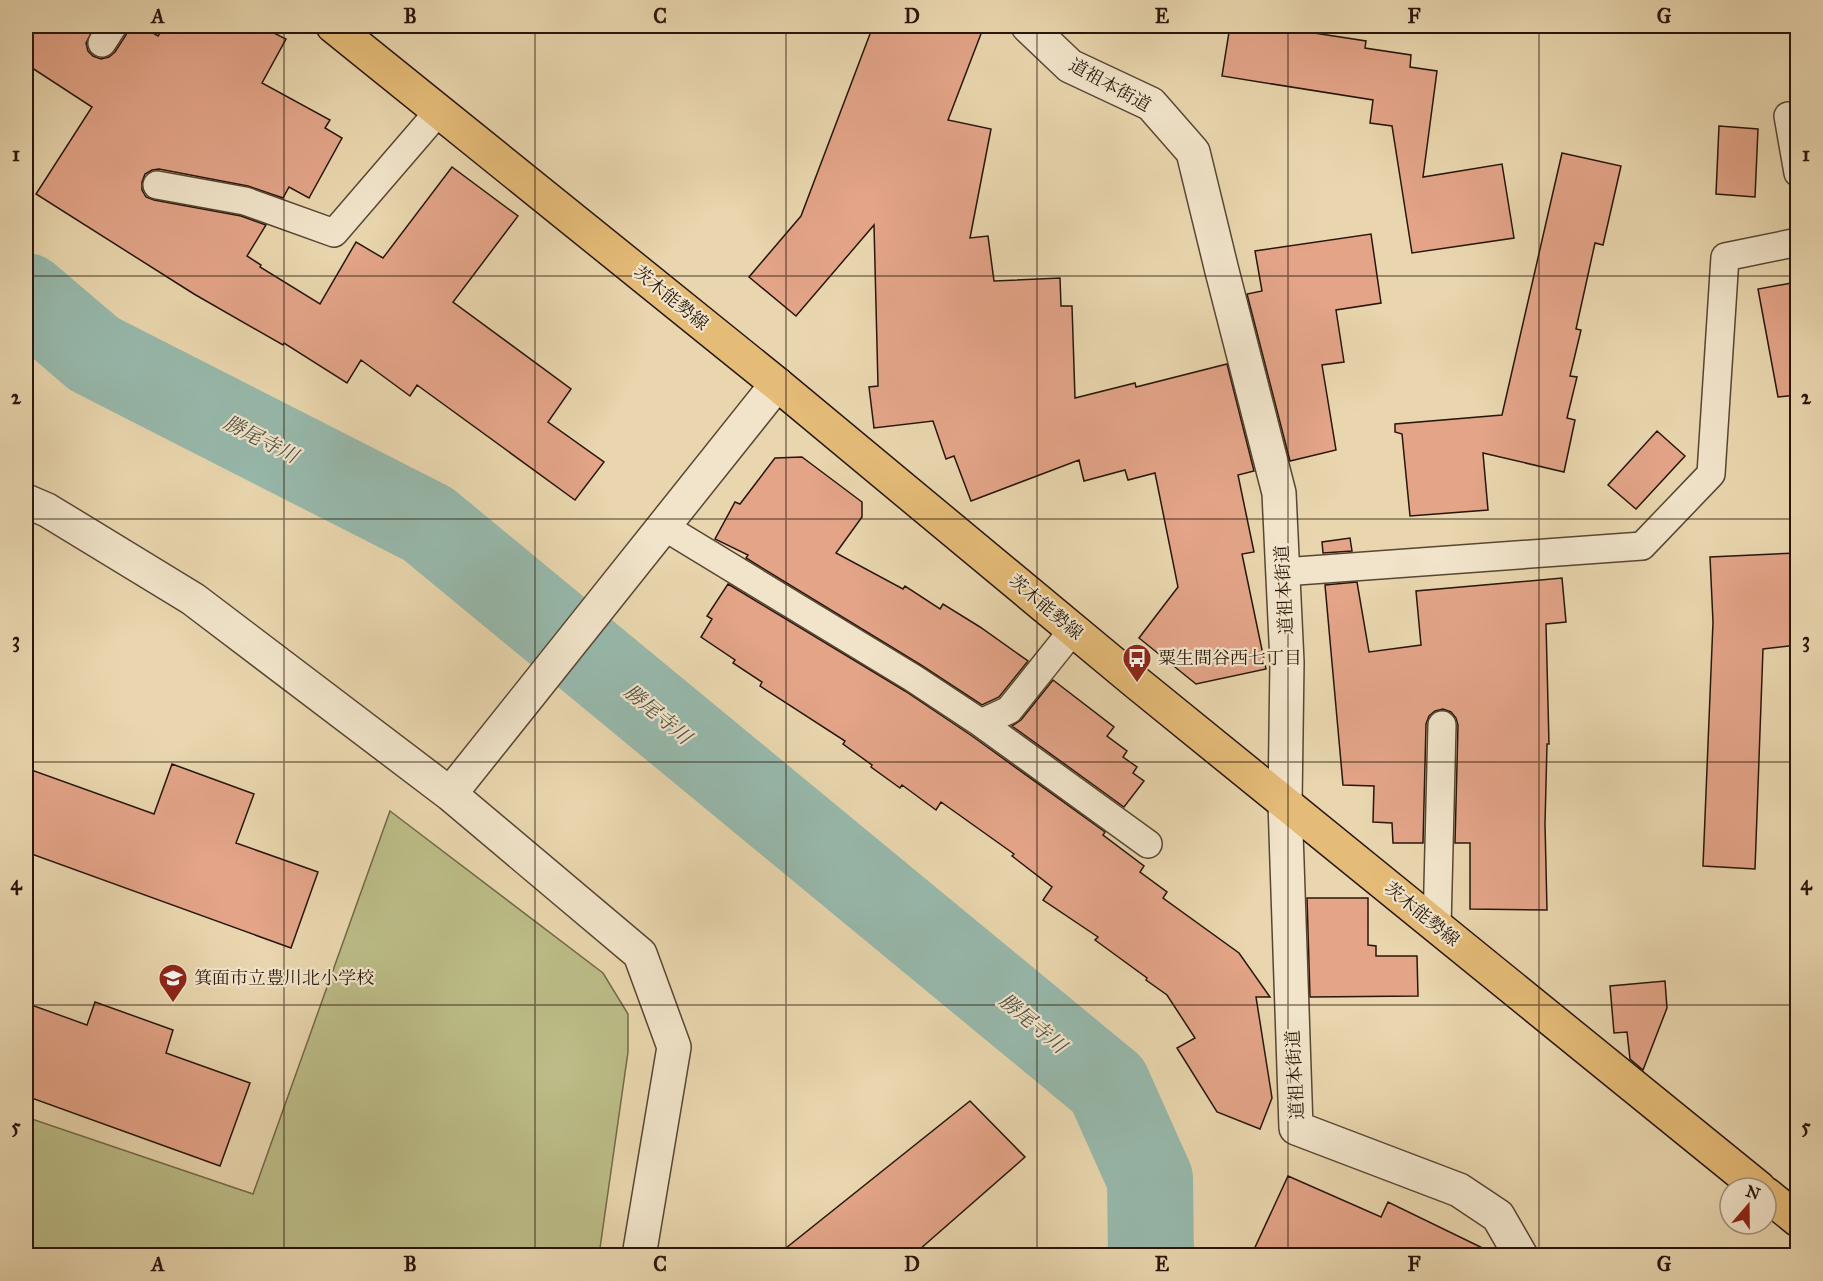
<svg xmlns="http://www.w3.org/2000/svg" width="1823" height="1281" font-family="'IM FELL Great Primer','Noto Serif JP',serif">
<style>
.green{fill:#bbbc87;stroke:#726948;stroke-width:1.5}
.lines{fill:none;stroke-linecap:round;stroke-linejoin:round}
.river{stroke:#97b9ac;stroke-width:86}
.building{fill:#e3a488;stroke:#28160a;stroke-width:1.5}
.service-casing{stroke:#584633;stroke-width:30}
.minor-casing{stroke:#584633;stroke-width:36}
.tertiary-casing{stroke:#584633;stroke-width:36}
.primary-casing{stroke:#28160a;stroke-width:36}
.service{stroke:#f1e4ca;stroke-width:27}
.minor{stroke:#f1e4ca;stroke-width:33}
.tertiary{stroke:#f1e4ca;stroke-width:33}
.primary{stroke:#e4bb77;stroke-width:33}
.grid{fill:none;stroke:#28160a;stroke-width:1.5;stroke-opacity:0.55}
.labels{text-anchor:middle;stroke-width:4.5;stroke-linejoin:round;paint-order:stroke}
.street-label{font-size:18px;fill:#28160a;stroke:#f1e4ca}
.poi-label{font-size:18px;fill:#28160a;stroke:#f1e4ca;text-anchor:start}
.water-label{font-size:20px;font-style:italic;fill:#4f4f43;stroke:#f1e4ca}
.neatline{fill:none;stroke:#28160a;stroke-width:2}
.grid-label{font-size:20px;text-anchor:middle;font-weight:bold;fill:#28160a}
</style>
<rect width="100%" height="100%" fill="#e9d6ae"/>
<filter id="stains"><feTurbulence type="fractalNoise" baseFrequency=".00333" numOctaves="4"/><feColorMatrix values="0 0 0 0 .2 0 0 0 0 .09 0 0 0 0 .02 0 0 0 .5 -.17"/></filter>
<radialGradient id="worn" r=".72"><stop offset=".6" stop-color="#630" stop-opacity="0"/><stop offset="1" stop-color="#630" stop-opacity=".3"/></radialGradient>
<path class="green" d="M 390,811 L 603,973 L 628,1014 L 628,1052 L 599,1255 L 26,1255 L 26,1117 L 253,1194 Z"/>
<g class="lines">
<path class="river" d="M 26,296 L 94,354 L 428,524 L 1108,1085 L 1150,1179 L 1151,1256"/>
</g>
<path class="building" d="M 26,26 L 95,26 L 86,43 L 88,51 L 93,56 L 101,59 L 109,57 L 115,52 L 126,35 L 129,26 L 141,26 L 158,36 L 165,26 L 260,26 L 286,39 L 262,83 L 330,120 L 325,128 L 342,138 L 309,198 L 289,187 L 283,198 L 248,186 L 159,169 L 152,170 L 145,174 L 142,182 L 142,190 L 146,197 L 154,200 L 241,216 L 266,225 L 247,256 L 261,265 L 260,267 L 320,304 L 356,242 L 383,258 L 452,167 L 518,216 L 453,302 L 571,389 L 548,422 L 604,462 L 575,500 L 417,385 L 410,396 L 361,360 L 347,383 L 284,343 L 283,345 L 194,294 L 36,194 L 92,107 L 26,64 Z
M 873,26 L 984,26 L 948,120 L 991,129 L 970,238 L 988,236 L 994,281 L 1060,278 L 1061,306 L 1072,306 L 1075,398 L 1135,383 L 1136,387 L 1227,364 L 1254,471 L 1238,475 L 1254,552 L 1242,554 L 1266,669 L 1196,684 L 1139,638 L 1178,587 L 1155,473 L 1128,480 L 1125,470 L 1084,481 L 1079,460 L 971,501 L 954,456 L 946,459 L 933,421 L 874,428 L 869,387 L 878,386 L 874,225 L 796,316 L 749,277 L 801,216 Z
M 1230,26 L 1268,26 L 1366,41 L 1365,48 L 1411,55 L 1410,67 L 1437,71 L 1423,177 L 1502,164 L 1514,238 L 1412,253 L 1392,126 L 1370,123 L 1373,100 L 1222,76 Z
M 1719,126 L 1758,129 L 1755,197 L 1716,194 Z
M 1562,153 L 1621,166 L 1603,245 L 1595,243 L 1576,329 L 1581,330 L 1570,376 L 1577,377 L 1567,418 L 1575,420 L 1564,472 L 1483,453 L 1488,510 L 1410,516 L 1402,434 L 1395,432 L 1395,424 L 1502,415 Z
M 1371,234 L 1381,303 L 1336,310 L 1344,362 L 1322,365 L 1336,450 L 1290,461 L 1247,294 L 1262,291 L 1255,251 Z
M 1797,282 L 1797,395 L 1778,397 L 1758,289 Z
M 1657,431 L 1685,456 L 1636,509 L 1608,485 Z
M 802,457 L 862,502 L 862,517 L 836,553 L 903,589 L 905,586 L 940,609 L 943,604 L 980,627 L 1028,661 L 999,697 L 982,705 L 921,665 L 746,558 L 748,555 L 715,539 L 735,502 L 740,504 L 775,458 Z
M 1350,538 L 1352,551 L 1323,553 L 1322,542 Z
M 1797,553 L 1797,645 L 1763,649 L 1755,869 L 1703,866 L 1713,622 L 1710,557 Z
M 1562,578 L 1566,622 L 1546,624 L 1549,744 L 1547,744 L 1545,824 L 1547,910 L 1470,909 L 1470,843 L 1455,843 L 1458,725 L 1456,718 L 1451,712 L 1443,709 L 1435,711 L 1429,716 L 1426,724 L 1423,843 L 1393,843 L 1392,823 L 1373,822 L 1374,786 L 1343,785 L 1325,585 L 1357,582 L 1369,652 L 1421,645 L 1416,591 Z
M 728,584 L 905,691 L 972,736 L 1105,832 L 1103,835 L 1144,866 L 1140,872 L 1167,892 L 1163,898 L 1239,953 L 1270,997 L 1256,997 L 1272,1098 L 1260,1129 L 1217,1112 L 1177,1048 L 1195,1038 L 1167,995 L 1146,980 L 1147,978 L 1095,940 L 1098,937 L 1043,900 L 1052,887 L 1012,856 L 1014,854 L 941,802 L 936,810 L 902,785 L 900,788 L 871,767 L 872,765 L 843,744 L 845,741 L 760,686 L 762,682 L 733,663 L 735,660 L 701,637 L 712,619 L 707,616 Z
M 1053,680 L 1114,727 L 1107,736 L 1127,751 L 1123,757 L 1137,767 L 1133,773 L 1144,781 L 1124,807 L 1012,726 L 1021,720 Z
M 172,764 L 254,794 L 236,843 L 318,872 L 291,948 L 26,852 L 26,768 L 154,814 Z
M 1307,898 L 1368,898 L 1368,945 L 1376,946 L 1376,956 L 1417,956 L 1418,996 L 1310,997 Z
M 1665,981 L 1667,1008 L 1643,1070 L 1630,1059 L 1627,1032 L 1614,1033 L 1610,986 Z
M 95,1002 L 173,1030 L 166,1053 L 250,1083 L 220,1166 L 26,1096 L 26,1003 L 87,1025 Z
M 970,1101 L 1025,1157 L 912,1256 L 776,1256 Z
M 1288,1176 L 1381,1217 L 1388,1202 L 1499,1256 L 1251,1256 Z"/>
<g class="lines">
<g class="service-casing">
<path id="service" d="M 102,43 L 113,26
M 1788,116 L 1798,173
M 157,185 L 245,201 L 334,233 L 439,111
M 663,526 L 913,678 L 981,723 L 1009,710 L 1073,630
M 1283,572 L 1642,546 L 1711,474 L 1725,257 L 1798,242
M 981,723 L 1148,844
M 1437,927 L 1442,725"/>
</g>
<g class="minor-casing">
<path id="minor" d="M 1028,26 L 1070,66 L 1151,104 L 1193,152 L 1222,271 L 1279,493 L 1287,662 L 1285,803 L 1296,1128 L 1459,1190 L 1498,1216 L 1521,1256"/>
</g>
<g class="tertiary-casing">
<path id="tertiary" d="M 26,501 L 47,510 L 193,599 L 450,794 L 640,954 L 674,1047 L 639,1256
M 450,794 L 777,384"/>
</g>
<g class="primary-casing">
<path id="primary" d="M 333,26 L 777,384 L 1137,683 L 1759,1188
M 1766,1194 L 1798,1220"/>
</g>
<use href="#service" class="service"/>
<use href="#minor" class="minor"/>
<use href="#tertiary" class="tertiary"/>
<use href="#primary" class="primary"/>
</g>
<path class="grid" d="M 284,26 L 284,1256M 535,26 L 535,1256M 786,26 L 786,1256M 1037,26 L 1037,1256M 1288,26 L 1288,1256M 1539,26 L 1539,1256M 26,276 L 1798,276M 26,519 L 1798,519M 26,762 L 1798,762M 26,1005 L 1798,1005"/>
<defs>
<g id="bus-pin" transform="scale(1.5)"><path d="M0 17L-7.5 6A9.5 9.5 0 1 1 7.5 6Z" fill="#8f2418" stroke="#f1e4ca"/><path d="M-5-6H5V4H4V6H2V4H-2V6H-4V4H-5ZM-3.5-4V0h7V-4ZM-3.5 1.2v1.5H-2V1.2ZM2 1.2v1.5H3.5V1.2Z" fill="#fff"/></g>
<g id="school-pin" transform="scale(1.5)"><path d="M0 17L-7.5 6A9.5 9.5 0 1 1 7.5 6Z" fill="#8f2418" stroke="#f1e4ca"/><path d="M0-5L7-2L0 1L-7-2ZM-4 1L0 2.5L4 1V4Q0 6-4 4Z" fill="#fff"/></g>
</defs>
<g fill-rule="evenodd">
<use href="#bus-pin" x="1137" y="658"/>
<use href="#school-pin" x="173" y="978"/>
</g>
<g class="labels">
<g class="street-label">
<text transform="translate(1110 85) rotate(29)" y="6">道祖本街道</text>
<text transform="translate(671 298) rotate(39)" y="6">茨木能勢線</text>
<text transform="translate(1284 590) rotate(-93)" y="6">道祖本街道</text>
<text transform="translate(1046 607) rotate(40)" y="6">茨木能勢線</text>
<text transform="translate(1422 914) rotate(39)" y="6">茨木能勢線</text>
<text transform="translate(1295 1075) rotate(-93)" y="6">道祖本街道</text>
</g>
<g class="poi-label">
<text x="1158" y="664">粟生間谷西七丁目</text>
<text x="194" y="984">箕面市立豊川北小学校</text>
</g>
<g class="water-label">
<text transform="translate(261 439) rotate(27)" y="7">勝尾寺川</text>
<text transform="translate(658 714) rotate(40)" y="7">勝尾寺川</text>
<text transform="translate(1033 1023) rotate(40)" y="7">勝尾寺川</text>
</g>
</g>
<rect width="1823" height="1281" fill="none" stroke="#e9d6ae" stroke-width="66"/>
<g transform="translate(1748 1206) rotate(20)"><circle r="28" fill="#f1e4ca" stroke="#a1927d" stroke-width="1.5"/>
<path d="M0-4.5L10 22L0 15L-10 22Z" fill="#8f2418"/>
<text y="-9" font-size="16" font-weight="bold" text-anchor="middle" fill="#28160a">N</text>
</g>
<rect x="33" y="33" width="1757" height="1215" class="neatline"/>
<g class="grid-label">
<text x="158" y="23">A</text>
<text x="410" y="23">B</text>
<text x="660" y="23">C</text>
<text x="912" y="23">D</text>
<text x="1162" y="23">E</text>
<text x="1414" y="23">F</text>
<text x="1664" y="23">G</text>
<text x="16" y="161">1</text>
<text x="1806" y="161">1</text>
<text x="16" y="404">2</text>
<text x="1806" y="404">2</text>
<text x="16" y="647">3</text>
<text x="1806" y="647">3</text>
<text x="16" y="890">4</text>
<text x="1806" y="890">4</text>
<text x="16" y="1133">5</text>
<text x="1806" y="1133">5</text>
<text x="158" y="1271">A</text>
<text x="410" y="1271">B</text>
<text x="660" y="1271">C</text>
<text x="912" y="1271">D</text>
<text x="1162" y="1271">E</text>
<text x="1414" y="1271">F</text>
<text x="1664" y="1271">G</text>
</g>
<rect width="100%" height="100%" filter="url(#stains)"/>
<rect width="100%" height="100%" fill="url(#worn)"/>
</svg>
